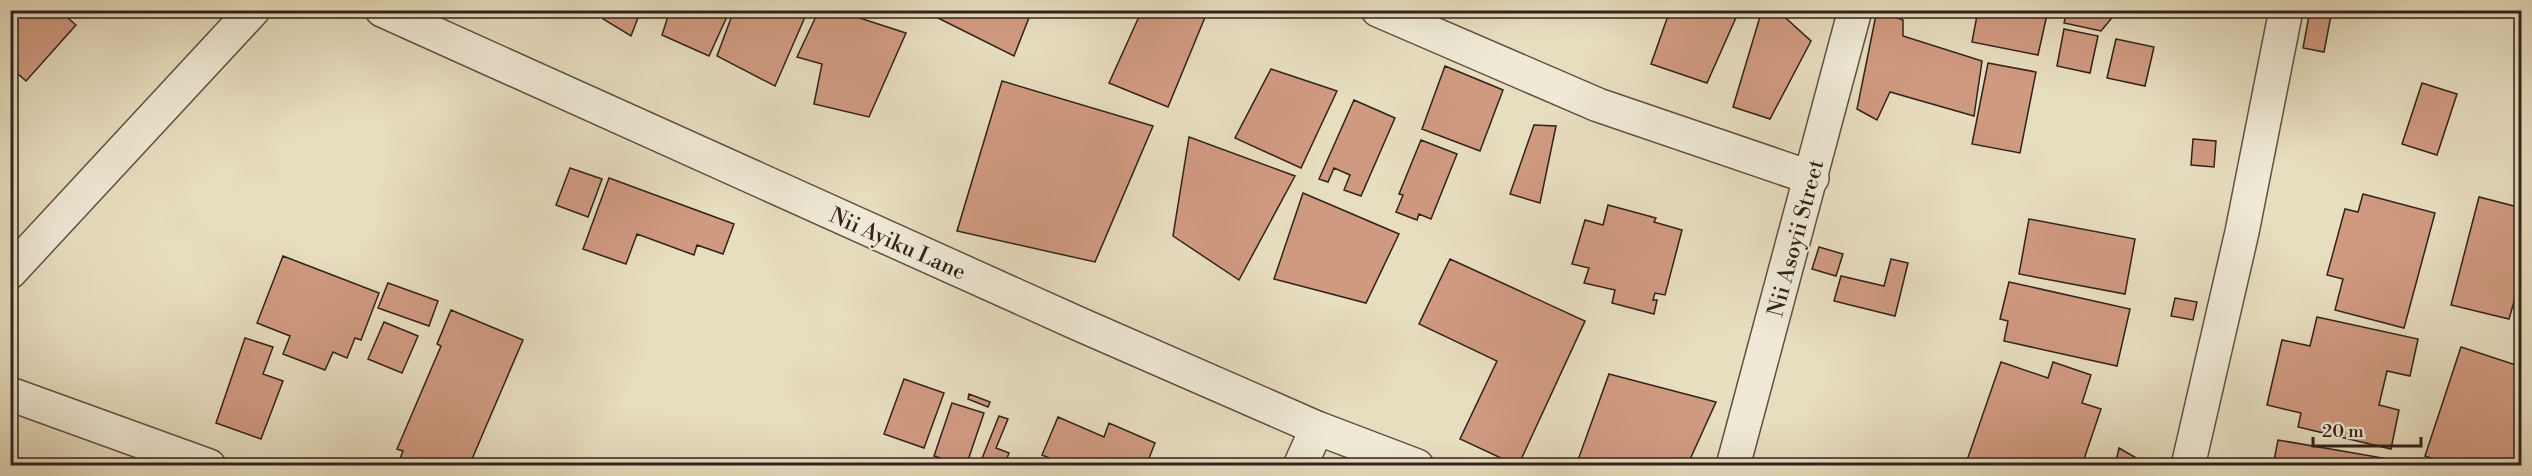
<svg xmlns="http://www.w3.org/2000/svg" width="2532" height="476" font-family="'Libre Bodoni',serif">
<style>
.building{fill:#d09a81;stroke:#31221c;stroke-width:1.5}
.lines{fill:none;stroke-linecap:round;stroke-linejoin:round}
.minor-casing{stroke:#5e5145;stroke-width:36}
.minor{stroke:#efe9d5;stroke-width:33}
.labels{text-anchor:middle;stroke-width:4.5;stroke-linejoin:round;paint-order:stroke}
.street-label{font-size:22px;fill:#31221c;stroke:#efe9d5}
</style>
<rect width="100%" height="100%" fill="#e7ddbf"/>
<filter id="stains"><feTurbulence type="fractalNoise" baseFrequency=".00333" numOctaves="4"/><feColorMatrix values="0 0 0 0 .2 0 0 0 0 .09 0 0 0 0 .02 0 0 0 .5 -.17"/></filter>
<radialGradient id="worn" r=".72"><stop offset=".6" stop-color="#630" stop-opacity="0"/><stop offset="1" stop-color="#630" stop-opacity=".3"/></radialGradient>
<path class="building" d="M 10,10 L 77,10 L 69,19 L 76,25 L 26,81 L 10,67 Z
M 605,10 L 641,10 L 631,36 L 603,19 Z
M 670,10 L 730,10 L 709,56 L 662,35 Z
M 734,10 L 808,10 L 775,86 L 717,56 Z
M 819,10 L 835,10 L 906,33 L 869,117 L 814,104 L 822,64 L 797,57 Z
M 922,10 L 1032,10 L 1014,56 Z
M 1142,10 L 1208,10 L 1168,107 L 1109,83 Z
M 1670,10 L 1734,10 L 1738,13 L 1707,83 L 1651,64 Z
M 1762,10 L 1777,10 L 1811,41 L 1770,119 L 1733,107 Z
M 1877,10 L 1903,20 L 1903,36 L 1982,61 L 1974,116 L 1890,92 L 1877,120 L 1857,109 Z
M 1978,10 L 2048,10 L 2038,55 L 1972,42 Z
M 2067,10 L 2113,10 L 2111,19 L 2101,31 L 2064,23 Z
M 2310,10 L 2332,10 L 2324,52 L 2303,48 Z
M 2064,29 L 2098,36 L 2090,73 L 2057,66 Z
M 2116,39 L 2154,47 L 2145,86 L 2107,78 Z
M 1988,63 L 2036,72 L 2020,153 L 1972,144 Z
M 1445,66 L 1503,90 L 1480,151 L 1422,129 Z
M 1271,69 L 1337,91 L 1301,168 L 1235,138 Z
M 1002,81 L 1153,126 L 1095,262 L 957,231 Z
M 2422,83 L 2457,94 L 2437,155 L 2402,144 Z
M 1354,100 L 1395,118 L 1361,196 L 1344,190 L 1350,175 L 1334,168 L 1328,182 L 1319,179 Z
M 1534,125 L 1556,126 L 1540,203 L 1510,194 Z
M 1189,137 L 1295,176 L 1239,280 L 1173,236 Z
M 2193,139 L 2216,141 L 2214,167 L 2191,165 Z
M 1421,140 L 1457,154 L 1431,219 L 1419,214 L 1417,220 L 1396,212 L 1403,195 L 1399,194 Z
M 570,168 L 602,179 L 588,217 L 556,205 Z
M 609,178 L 734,224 L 723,254 L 697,245 L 694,255 L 637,234 L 626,264 L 583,249 Z
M 1303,193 L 1399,234 L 1366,303 L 1274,279 Z
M 2363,194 L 2435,213 L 2404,328 L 2335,310 L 2343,279 L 2327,275 L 2345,209 L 2358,212 Z
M 2521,196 L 2522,274 L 2509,319 L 2451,305 L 2479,197 L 2518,207 Z
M 1608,205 L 1656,218 L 1654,222 L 1682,230 L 1665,295 L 1655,293 L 1653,300 L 1657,300 L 1654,314 L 1612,303 L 1615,290 L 1584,283 L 1589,268 L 1572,264 L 1585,220 L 1603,225 Z
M 2029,219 L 2135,239 L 2125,294 L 2019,274 Z
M 1819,247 L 1843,254 L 1836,276 L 1812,269 Z
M 283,256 L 379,293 L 361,340 L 355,338 L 347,358 L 333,352 L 325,370 L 283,354 L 290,336 L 257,323 Z
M 1450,259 L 1585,321 L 1518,466 L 1460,439 L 1497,361 L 1419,324 Z
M 1891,259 L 1908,263 L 1895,316 L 1834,301 L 1841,276 L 1884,286 Z
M 2009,282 L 2130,309 L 2117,366 L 2004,341 L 2008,321 L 2000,319 Z
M 388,283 L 438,301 L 429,326 L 378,308 Z
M 2175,298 L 2197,302 L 2193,320 L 2171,316 Z
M 451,310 L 523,340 L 469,466 L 397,466 L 403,451 L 397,449 L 441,346 L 437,344 Z
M 2317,317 L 2418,339 L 2410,376 L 2387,371 L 2379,405 L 2399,410 L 2391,449 L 2298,427 L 2301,413 L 2267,405 L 2282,340 L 2310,346 Z
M 384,322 L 418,336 L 402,373 L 368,359 Z
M 245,338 L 273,347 L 263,374 L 283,381 L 261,439 L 216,423 Z
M 2461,347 L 2522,367 L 2522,445 L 2515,466 L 2454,466 L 2425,456 Z
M 2001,362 L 2048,378 L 2053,362 L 2091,375 L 2082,403 L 2101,409 L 2082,465 L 2074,462 L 2073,466 L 1965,466 Z
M 1609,374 L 1716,402 L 1687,466 L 1591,466 L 1578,460 Z
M 904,379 L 944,393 L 924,448 L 884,434 Z
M 969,394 L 990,402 L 988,407 L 968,399 Z
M 952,403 L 984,413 L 966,466 L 934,456 Z
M 999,416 L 1008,419 L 996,448 L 1009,453 L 1004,466 L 979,466 Z
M 1058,417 L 1104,437 L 1109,423 L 1155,443 L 1146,466 L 1060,466 L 1061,463 L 1042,455 Z
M 2278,440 L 2383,458 L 2381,466 L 2273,466 Z
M 2119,448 L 2150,466 L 2115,466 Z"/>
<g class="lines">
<g class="minor-casing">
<path id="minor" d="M 382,10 L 1079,324 L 1317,428 L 1417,466
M 1378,10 L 1598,105 L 1812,178
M 10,272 L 253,10
M 10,394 L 209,466
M 1300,466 L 1317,428
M 1733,466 L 1855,10
M 2188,466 L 2242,232 L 2286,10"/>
</g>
<use href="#minor" class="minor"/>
</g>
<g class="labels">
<g class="street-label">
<text transform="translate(1795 238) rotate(-75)" y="8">Nii Asoyii Street</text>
<text transform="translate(898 243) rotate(24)" y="8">Nii Ayiku Lane</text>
</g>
</g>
<rect width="2532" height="476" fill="none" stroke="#e7ddbf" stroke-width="36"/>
<rect x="12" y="12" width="2508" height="452" fill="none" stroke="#31221c" stroke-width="3"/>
<rect x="18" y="18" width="2496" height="440" fill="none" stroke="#31221c" stroke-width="1.5"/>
<path d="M2313 437v9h108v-9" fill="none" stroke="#31221c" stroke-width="3"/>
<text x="2322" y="437" font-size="18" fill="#31221c" stroke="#efe9d5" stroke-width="4.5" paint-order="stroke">20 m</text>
<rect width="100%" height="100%" filter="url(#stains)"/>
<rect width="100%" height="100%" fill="url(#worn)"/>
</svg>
